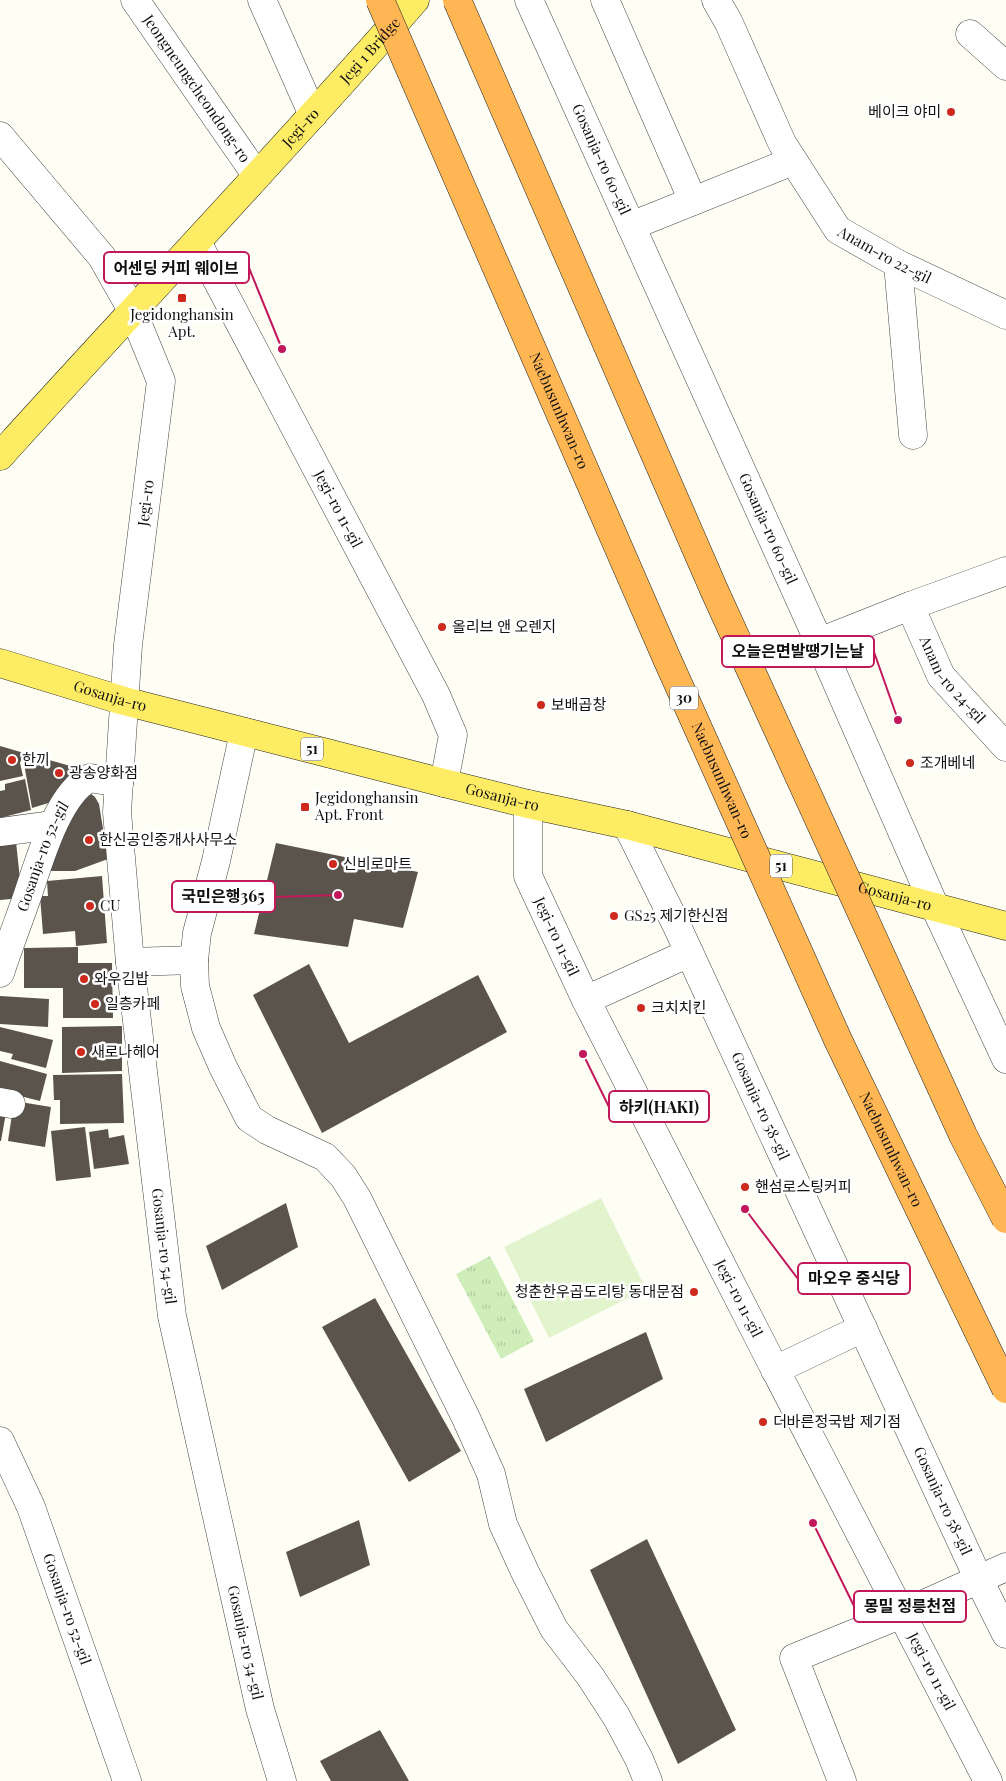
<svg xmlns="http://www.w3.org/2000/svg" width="1006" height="1781" font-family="'Playfair Display','Noto Sans KR',serif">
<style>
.park{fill:url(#park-tufts)}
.pitch{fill:#e2f4cd}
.pier{fill:#fffef5}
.building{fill:#5b544c}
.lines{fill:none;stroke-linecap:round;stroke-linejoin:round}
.minor-casing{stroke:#444;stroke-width:29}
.major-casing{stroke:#222;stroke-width:29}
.minor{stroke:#fff;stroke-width:28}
.major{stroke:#ffec65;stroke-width:28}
.highway-bridge-casing{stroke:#222;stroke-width:29;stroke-linecap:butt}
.highway-bridge{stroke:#ffb653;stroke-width:28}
.poi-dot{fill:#ce291c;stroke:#fff;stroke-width:2}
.labels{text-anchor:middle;stroke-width:5;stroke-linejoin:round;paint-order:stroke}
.shield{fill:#fff;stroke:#585858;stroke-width:1}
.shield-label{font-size:14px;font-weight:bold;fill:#111}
.street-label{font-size:15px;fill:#111;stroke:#fff}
.poi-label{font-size:15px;fill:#111;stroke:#fff;text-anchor:start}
.leader{fill:none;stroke:#c2185b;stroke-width:2}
.callout-dot{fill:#c2185b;stroke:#fff;stroke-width:2}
.callout{fill:#fff;stroke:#c2185b;stroke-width:2}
.callout-label{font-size:16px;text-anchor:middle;font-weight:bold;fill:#111}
</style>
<defs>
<pattern id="park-tufts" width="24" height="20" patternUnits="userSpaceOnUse" patternTransform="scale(1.25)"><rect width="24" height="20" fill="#cfeeba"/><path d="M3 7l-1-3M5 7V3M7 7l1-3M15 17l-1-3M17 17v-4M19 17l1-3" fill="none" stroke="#b1cb9f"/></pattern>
</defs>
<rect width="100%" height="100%" fill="#fffef5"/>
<path class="park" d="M 490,1256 L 534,1341 L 501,1359 L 456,1274 Z"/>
<path class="pitch" d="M 601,1198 L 646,1289 L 549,1338 L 504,1247 Z"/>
<path class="pier" d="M 337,0 L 480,0 L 691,481 L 842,813 L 846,813 L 920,983 L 1006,1168 L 1006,1470 L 860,1176 L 760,950 L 738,946 L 657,777 L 685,782 Z"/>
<path class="building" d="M 0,746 L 24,753 L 20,763 L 23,776 L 0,781 Z
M 28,754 L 81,769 L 55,801 L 32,808 L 24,764 Z
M 25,779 L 31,810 L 0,818 L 0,791 L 5,790 L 5,784 Z
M 90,793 L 95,797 L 99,804 L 108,859 L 75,871 L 44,871 L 74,804 Z
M 16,842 L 22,898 L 0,900 L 0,844 Z
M 276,843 L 418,872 L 403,928 L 354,919 L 348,947 L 254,934 Z
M 102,876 L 107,943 L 76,946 L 75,931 L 43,934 L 40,896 L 48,896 L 47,881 Z
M 78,947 L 78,963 L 112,963 L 113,1018 L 63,1018 L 63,988 L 24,988 L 24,948 Z
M 309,964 L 349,1043 L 478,975 L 507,1032 L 322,1133 L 253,995 Z
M 0,996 L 49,999 L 48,1027 L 0,1024 Z
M 122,1026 L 122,1071 L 62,1073 L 62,1027 Z
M 0,1027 L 53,1040 L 46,1068 L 11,1059 L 13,1054 L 0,1051 Z
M 0,1061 L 47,1074 L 40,1101 L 8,1093 L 0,1098 Z
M 122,1074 L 124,1123 L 60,1124 L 60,1100 L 54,1100 L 53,1075 Z
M 14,1101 L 51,1107 L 45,1147 L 8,1141 Z
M 0,1106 L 7,1107 L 1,1141 L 0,1141 Z
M 85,1127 L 91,1177 L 56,1181 L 51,1131 Z
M 108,1129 L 109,1138 L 124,1135 L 129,1164 L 94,1169 L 89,1132 Z
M 286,1203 L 298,1247 L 222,1290 L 206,1246 Z
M 375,1298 L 461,1451 L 409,1482 L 322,1327 Z
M 646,1332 L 663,1379 L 546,1442 L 524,1389 Z
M 359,1520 L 370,1565 L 300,1597 L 286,1552 Z
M 647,1539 L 736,1730 L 678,1764 L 590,1570 Z
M 380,1730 L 409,1781 L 331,1781 L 320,1761 Z"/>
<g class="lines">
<g class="minor-casing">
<g id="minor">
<path id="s1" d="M 135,0 L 257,176"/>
<path d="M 262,0 L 313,115"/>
<path id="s2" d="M 529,0 L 819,642 L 935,907 L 1006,1059"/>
<path d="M 605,0 L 693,201"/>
<path id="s3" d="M 716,0 L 729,23 L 782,143 L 838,230 L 898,264 L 1006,315"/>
<path d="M 970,34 L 1006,66"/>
<path id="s4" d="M 0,136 L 102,257 L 132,310 L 161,381 L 128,645 L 117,812 L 130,962 L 172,1316 L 260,1709 L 282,1781"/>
<path d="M 631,226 L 793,161"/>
<path id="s5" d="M 197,242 L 436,695 L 453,735 L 444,783"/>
<path d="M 898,264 L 913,435"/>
<path id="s6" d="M 910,606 L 941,676 L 1006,747"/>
<path d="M 819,642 L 910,606 L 1006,571"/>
<path d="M 244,732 L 216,861 L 197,933 L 194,960 L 195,986 L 206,1028 L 223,1067 L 249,1118 L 267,1130 L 325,1157 L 343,1176 L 357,1198 L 466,1418 L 491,1474 L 503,1524 L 525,1572 L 554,1629 L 590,1676 L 616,1716 L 639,1759 L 648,1781"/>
<path id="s7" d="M 528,804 L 528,876 L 586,1000 L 764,1348 L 988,1781"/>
<path id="s8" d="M 627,825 L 676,924 L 979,1580 L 1006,1634"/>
<path d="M 0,832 L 53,825"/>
<path d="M 130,962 L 194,960"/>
<path id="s9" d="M 0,973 C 9,946 19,920 28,894 C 39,862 58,793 90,778 L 119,783"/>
<path d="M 586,1000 L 689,953"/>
<path d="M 0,1102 L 11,1104"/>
<path d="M 775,1370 L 863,1328"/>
<path id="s10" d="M 0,1441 L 31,1507 L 127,1781"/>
<path d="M 842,1781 L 794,1658 L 902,1614 L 1006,1567"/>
</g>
</g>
<g class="major-casing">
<g id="major">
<path id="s11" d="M 0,456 C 138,303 280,155 415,0"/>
<path id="s12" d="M 0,663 L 124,701 L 444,783 L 528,804 L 627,825 L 1006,926"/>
</g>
</g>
<use href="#minor" class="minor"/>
<use href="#major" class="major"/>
<g class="highway-bridge-casing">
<g id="highway-bridge">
<path id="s13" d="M 380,0 L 667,659 L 838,1040 L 1006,1389"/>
<path d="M 457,0 L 715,592 L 963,1135 L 1006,1219"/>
</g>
</g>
<use href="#highway-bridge" class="highway-bridge"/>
</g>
<g class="poi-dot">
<circle cx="951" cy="112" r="5"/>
<rect x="177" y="293" width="10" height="10" rx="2.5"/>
<circle cx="442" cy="627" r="5"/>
<circle cx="541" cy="705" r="5"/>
<circle cx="12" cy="760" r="5"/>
<circle cx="910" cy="763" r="5"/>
<circle cx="59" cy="773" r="5"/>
<rect x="300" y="802" width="10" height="10" rx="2.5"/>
<circle cx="89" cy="840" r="5"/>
<circle cx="333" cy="864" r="5"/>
<circle cx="90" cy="906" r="5"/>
<circle cx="614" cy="916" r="5"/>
<circle cx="84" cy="979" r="5"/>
<circle cx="95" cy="1004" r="5"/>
<circle cx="641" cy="1008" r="5"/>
<circle cx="81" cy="1052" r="5"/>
<circle cx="745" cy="1187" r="5"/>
<circle cx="694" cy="1292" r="5"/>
<circle cx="763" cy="1422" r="5"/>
</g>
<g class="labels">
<g class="shield">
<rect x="670" y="686.5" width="28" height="23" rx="4"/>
<rect x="301" y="737.5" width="22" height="23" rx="4"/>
<rect x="770" y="854.5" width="22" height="23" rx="4"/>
</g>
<g class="shield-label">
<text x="684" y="703">30</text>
<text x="312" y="754">51</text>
<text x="781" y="871">51</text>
</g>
<g class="street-label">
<text dy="5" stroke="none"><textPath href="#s11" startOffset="549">Jegi 1 Bridge</textPath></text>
<text dy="5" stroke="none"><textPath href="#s1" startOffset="108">Jeongneungcheondong-ro</textPath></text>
<text dy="5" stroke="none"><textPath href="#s11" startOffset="445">Jegi-ro</textPath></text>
<text dy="5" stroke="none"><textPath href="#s2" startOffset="175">Gosanja-ro 60-gil</textPath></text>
<text dy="5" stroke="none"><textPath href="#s3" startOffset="314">Anam-ro 22-gil</textPath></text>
<text dy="5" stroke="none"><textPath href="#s13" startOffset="448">Naebusunhwan-ro</textPath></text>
<text transform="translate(146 503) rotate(-83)" y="5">Jegi-ro</text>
<text dy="5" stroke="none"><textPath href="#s5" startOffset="302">Jegi-ro 11-gil</textPath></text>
<text dy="5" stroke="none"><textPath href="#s2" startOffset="580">Gosanja-ro 60-gil</textPath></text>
<text dy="5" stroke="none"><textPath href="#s6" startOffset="86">Anam-ro 24-gil</textPath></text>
<text dy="5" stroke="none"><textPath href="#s12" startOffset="115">Gosanja-ro</textPath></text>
<text dy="5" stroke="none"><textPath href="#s13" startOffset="852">Naebusunhwan-ro</textPath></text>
<text dy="5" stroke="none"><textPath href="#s12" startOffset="520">Gosanja-ro</textPath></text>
<text dy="5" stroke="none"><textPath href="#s9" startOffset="124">Gosanja-ro 52-gil</textPath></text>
<text dy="5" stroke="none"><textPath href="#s12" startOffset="925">Gosanja-ro</textPath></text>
<text dy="5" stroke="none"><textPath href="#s7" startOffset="139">Jegi-ro 11-gil</textPath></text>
<text dy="5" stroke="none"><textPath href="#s8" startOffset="311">Gosanja-ro 58-gil</textPath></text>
<text dy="5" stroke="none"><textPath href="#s13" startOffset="1258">Naebusunhwan-ro</textPath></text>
<text dy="5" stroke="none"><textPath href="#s4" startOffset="1166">Gosanja-ro 54-gil</textPath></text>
<text dy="5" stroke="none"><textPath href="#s7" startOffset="544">Jegi-ro 11-gil</textPath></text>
<text dy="5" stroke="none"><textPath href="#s8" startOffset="746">Gosanja-ro 58-gil</textPath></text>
<text dy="5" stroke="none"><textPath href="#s10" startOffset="181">Gosanja-ro 52-gil</textPath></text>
<text dy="5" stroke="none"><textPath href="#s4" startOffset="1571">Gosanja-ro 54-gil</textPath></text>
<text dy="5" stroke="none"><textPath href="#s7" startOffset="964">Jegi-ro 11-gil</textPath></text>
</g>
<g class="poi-label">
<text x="941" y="117" text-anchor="end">베이크 야미</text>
<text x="182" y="320" text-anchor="middle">Jegidonghansin<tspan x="182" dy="17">Apt.</tspan></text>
<text x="452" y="632">올리브 앤 오렌지</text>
<text x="551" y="710">보배곱창</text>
<text x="22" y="765">한끼</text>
<text x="920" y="768">조개베네</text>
<text x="69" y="778">광송양화점</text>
<text x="315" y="803">Jegidonghansin<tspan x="315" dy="17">Apt. Front</tspan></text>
<text x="99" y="845">한신공인중개사사무소</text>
<text x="343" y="869">신비로마트</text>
<text x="100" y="911">CU</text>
<text x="624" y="921">GS25 제기한신점</text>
<text x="94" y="984">와우김밥</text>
<text x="105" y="1009">일층카페</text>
<text x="651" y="1013">크치치킨</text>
<text x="91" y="1057">새로나헤어</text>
<text x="755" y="1192">핸섬로스팅커피</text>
<text x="684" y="1297" text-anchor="end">청춘한우곱도리탕 동대문점</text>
<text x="773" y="1427">더바른정국밥 제기점</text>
</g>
</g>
<path class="leader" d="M282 349L249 268M898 720L874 652M338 895L275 897M583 1054L609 1107M745 1209L798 1279M813 1523L854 1606"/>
<g class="callout-dot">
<circle cx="282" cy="349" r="5"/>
<circle cx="898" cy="720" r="5"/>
<circle cx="338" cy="895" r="5"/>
<circle cx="583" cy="1054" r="5"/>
<circle cx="745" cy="1209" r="5"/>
<circle cx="813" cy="1523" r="5"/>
</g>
<g class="callout">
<rect x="104" y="252" width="145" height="31" rx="5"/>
<rect x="722" y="636" width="152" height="31" rx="5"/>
<rect x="172" y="881" width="103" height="31" rx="5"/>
<rect x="609" y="1091" width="100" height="31" rx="5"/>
<rect x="798" y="1263" width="112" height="31" rx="5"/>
<rect x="854" y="1591" width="112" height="31" rx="5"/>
</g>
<g class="callout-label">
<text x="176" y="274">어센딩 커피 웨이브</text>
<text x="798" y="657">오늘은면발땡기는날</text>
<text x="223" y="902">국민은행365</text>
<text x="659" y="1113">하키(HAKI)</text>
<text x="854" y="1284">마오우 중식당</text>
<text x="910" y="1612">몽밀 정릉천점</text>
</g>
</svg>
